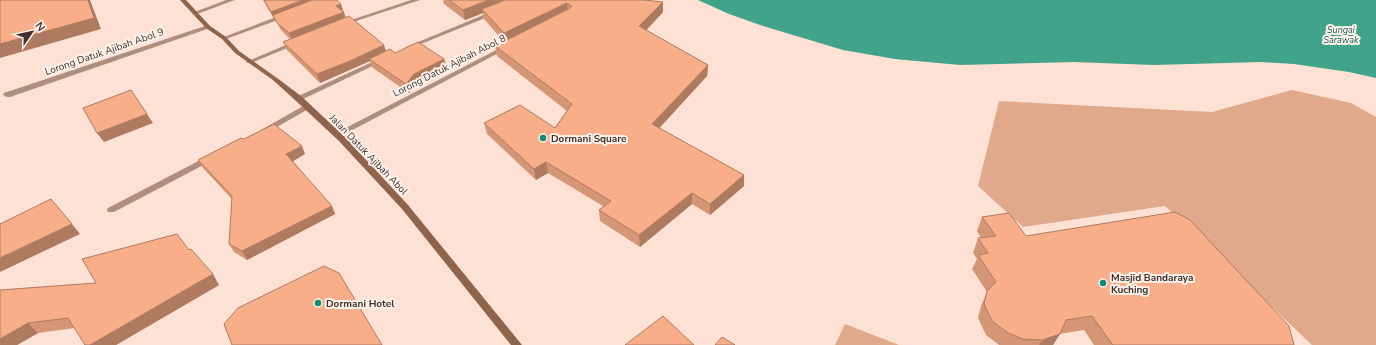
<svg xmlns="http://www.w3.org/2000/svg" width="1376" height="345" font-family="'Nunito Sans',sans-serif">
<style>
.green{fill:#e1a98b}
.water{fill:#41a48a}
.lines{fill:none;stroke-linecap:round;stroke-linejoin:round}
.street{fill:#ae8e7e;fill-rule:evenodd}
.secondary{fill:#90634b;fill-rule:evenodd}
.wall{fill:#d59676}
.shaded-wall{fill:#ae7a60}
.building{fill:#f8af89;stroke:#ae7a60}
.poi-dot{fill:#098c71;stroke:#fff2eb;stroke-width:1.5}
.labels{text-anchor:middle;stroke-width:4;stroke-linejoin:round;paint-order:stroke}
.far-water-label{font-size:9px;font-style:italic;fill:#13614f;stroke:#fff2eb}
.street-label{font-size:10px;fill:#40332d;stroke:#fff2eb}
.poi-label{font-size:10px;font-weight:bold;fill:#40332d;stroke:#fff2eb;text-anchor:start}
</style>
<rect width="100%" height="100%" fill="#fce1d4"/>
<path class="green" d="M 1292,90 L 1351,103 L 1376,117 L 1376,345 L 1312,345 L 1165,206 L 1023,227 L 978,186 L 999,101 L 1212,112 Z
M 845,324 L 899,345 L 835,345 Z"/>
<path class="water" d="M 698,0 L 1376,0 L 1376,78 L 1349,72 L 1294,64 L 1261,62 L 1154,65 L 1074,62 L 960,65 L 895,59 L 843,50 L 763,26 L 729,14 Z"/>
<g class="lines">
<path class="street" d="M 226,0 L 235,0 L 197,14 L 195,15 L 192,13 Z
M 411,0 L 420,0 L 347,24 L 345,25 L 342,23 Z
M 493,11 L 495,12 L 495,14 L 411,48 L 407,48 L 406,47 Z
M 284,14 L 286,15 L 286,17 L 226,39 L 222,39 L 221,38 Z
M 208,25 L 211,27 L 210,28 L 10,97 L 7,97 L 3,95 L 4,93 Z
M 295,41 L 297,42 L 297,44 L 251,63 L 247,63 L 246,62 Z
M 506,45 L 508,46 L 508,48 L 341,136 L 335,136 L 334,134 Z
M 381,58 L 384,60 L 383,61 L 301,100 L 298,100 L 294,98 Z
M 305,105 L 311,105 L 312,107 L 268,132 L 262,132 L 261,130 Z
M 210,155 L 214,158 L 213,160 L 114,212 L 108,212 L 107,210 L 108,208 Z"/>
<path class="secondary" d="M 180,0 L 186,0 L 210,26 L 226,37 L 239,51 L 277,78 L 301,96 L 345,137 L 408,205 L 522,345 L 511,345 L 402,209 L 339,141 L 295,100 L 273,80 L 235,53 L 222,39 L 206,28 Z"/>
</g>
<path class="wall" d="M 263,0 L 337,0 L 341,4 L 345,17 L 386,51 L 395,53 L 444,59 L 447,68 L 417,83 L 409,93 L 373,68 L 370,61 L 320,83 L 287,50 L 283,42 L 290,39 L 281,30 L 274,17 L 273,17 Z
M 443,0 L 644,0 L 663,2 L 663,12 L 646,30 L 708,65 L 707,76 L 659,128 L 744,175 L 744,186 L 710,215 L 692,204 L 640,247 L 600,221 L 599,210 L 603,206 L 548,173 L 536,180 L 487,134 L 484,123 L 555,128 L 567,111 L 497,56 L 495,46 L 504,42 L 484,19 L 483,13 L 465,20 L 444,4 Z
M 305,154 L 293,161 L 335,214 L 247,260 L 234,252 L 229,244 L 232,199 L 203,168 L 198,160 Z
M 982,217 L 1026,236 L 1294,345 L 1094,345 L 1084,330 L 1059,334 L 1053,345 L 999,345 L 986,335 L 978,318 L 981,306 L 987,292 L 972,269 L 977,259 L 973,253 L 978,238 L 981,238 L 977,231 Z
M 189,250 L 219,285 L 116,345 L 85,345 L 75,328 L 38,333 L 17,345 L 0,345 L 0,290 L 96,283 Z"/>
<path class="shaded-wall" d="M 88,0 L 90,0 L 101,29 L 0,58 L 0,44 Z
M 303,0 L 319,0 L 273,17 L 271,12 Z
M 489,0 L 516,0 L 482,9 L 483,13 L 465,20 L 463,10 Z
M 663,2 L 663,12 L 640,37 L 639,26 Z
M 567,3 L 568,13 L 506,44 L 504,33 Z
M 341,4 L 343,12 L 336,6 Z
M 344,12 L 346,20 L 292,41 L 289,33 Z
M 384,45 L 387,54 L 369,59 L 370,61 L 320,83 L 317,74 Z
M 444,59 L 447,68 L 417,83 L 409,93 L 406,84 L 414,74 Z
M 708,65 L 707,76 L 653,135 L 652,124 Z
M 147,114 L 153,123 L 104,142 L 97,133 Z
M 302,146 L 305,154 L 290,163 L 286,154 Z
M 546,162 L 548,173 L 536,180 L 534,169 Z
M 744,175 L 744,186 L 710,215 L 710,204 Z
M 692,193 L 692,204 L 640,247 L 639,235 Z
M 332,206 L 335,214 L 247,260 L 242,251 Z
M 72,224 L 80,234 L 0,272 L 0,258 Z
M 213,274 L 219,285 L 116,345 L 90,345 Z
M 28,323 L 38,333 L 17,345 L 0,345 L 0,339 Z
M 1060,334 L 1053,345 L 1039,345 L 1042,340 Z"/>
<path class="building" d="M 0,0 L 88,0 L 94,18 L 0,44 Z
M 264,0 L 303,0 L 271,12 Z
M 312,0 L 337,0 L 341,4 L 336,6 L 344,12 L 289,33 L 277,23 L 273,15 Z
M 449,0 L 489,0 L 463,10 Z
M 505,0 L 644,0 L 663,2 L 639,26 L 708,65 L 652,124 L 744,175 L 710,204 L 692,193 L 639,235 L 599,210 L 611,201 L 546,162 L 534,169 L 484,123 L 520,105 L 555,128 L 572,104 L 495,46 L 570,8 L 572,6 L 567,3 L 504,33 L 482,9 Z
M 349,16 L 384,45 L 350,61 L 317,74 L 283,42 Z
M 418,42 L 444,59 L 414,74 L 406,84 L 369,59 L 390,49 L 395,53 Z
M 131,90 L 147,114 L 97,133 L 83,108 Z
M 274,124 L 302,146 L 286,154 L 332,206 L 242,251 L 229,244 L 232,196 L 198,160 L 241,138 L 244,139 Z
M 51,199 L 72,224 L 0,258 L 0,224 Z
M 1175,212 L 1190,220 L 1289,326 L 1294,345 L 1113,345 L 1092,316 L 1066,320 L 1060,334 L 1042,340 L 1023,339 L 1008,333 L 992,321 L 984,304 L 987,291 L 996,282 L 978,255 L 988,253 L 978,238 L 996,236 L 982,217 L 1009,213 L 1026,236 Z
M 177,234 L 189,250 L 191,249 L 213,274 L 90,345 L 85,345 L 68,318 L 28,323 L 0,339 L 0,290 L 96,283 L 82,259 Z
M 324,266 L 339,273 L 382,345 L 232,345 L 224,324 L 238,308 Z
M 663,316 L 694,345 L 625,345 Z
M 722,337 L 735,345 L 715,345 Z"/>
<g class="poi-dot">
<circle cx="543" cy="138" r="4"/>
<circle cx="1103" cy="283" r="4"/>
<circle cx="318" cy="303" r="4"/>
</g>
<g class="labels">
<g class="far-water-label">
<text x="1341" y="33">Sungai<tspan x="1341" dy="10">Sarawak</tspan></text>
</g>
<g class="street-label">
<text transform="translate(104 51) rotate(-19)" y="4">Lorong Datuk Ajibah Abol 9</text>
<text transform="translate(449 65) rotate(-27)" y="4">Lorong Datuk Ajibah Abol 8</text>
<text transform="translate(369 154) rotate(46)" y="4">Jalan Datuk Ajibah Abol</text>
</g>
<g class="poi-label">
<text x="551" y="142">Dormani Square</text>
<text x="1111" y="281">Masjid Bandaraya<tspan x="1111" dy="12">Kuching</tspan></text>
<text x="326" y="307">Dormani Hotel</text>
</g>
</g>
<g transform="translate(32 32) rotate(56)" stroke="#fff2eb" stroke-width="3" paint-order="stroke">
<path d="M0-3L7 15L0 10L-7 15Z" fill="#40332d"/>
<text y="-6" font-size="11" font-weight="bold" text-anchor="middle" fill="#40332d">N</text>
</g>
</svg>
